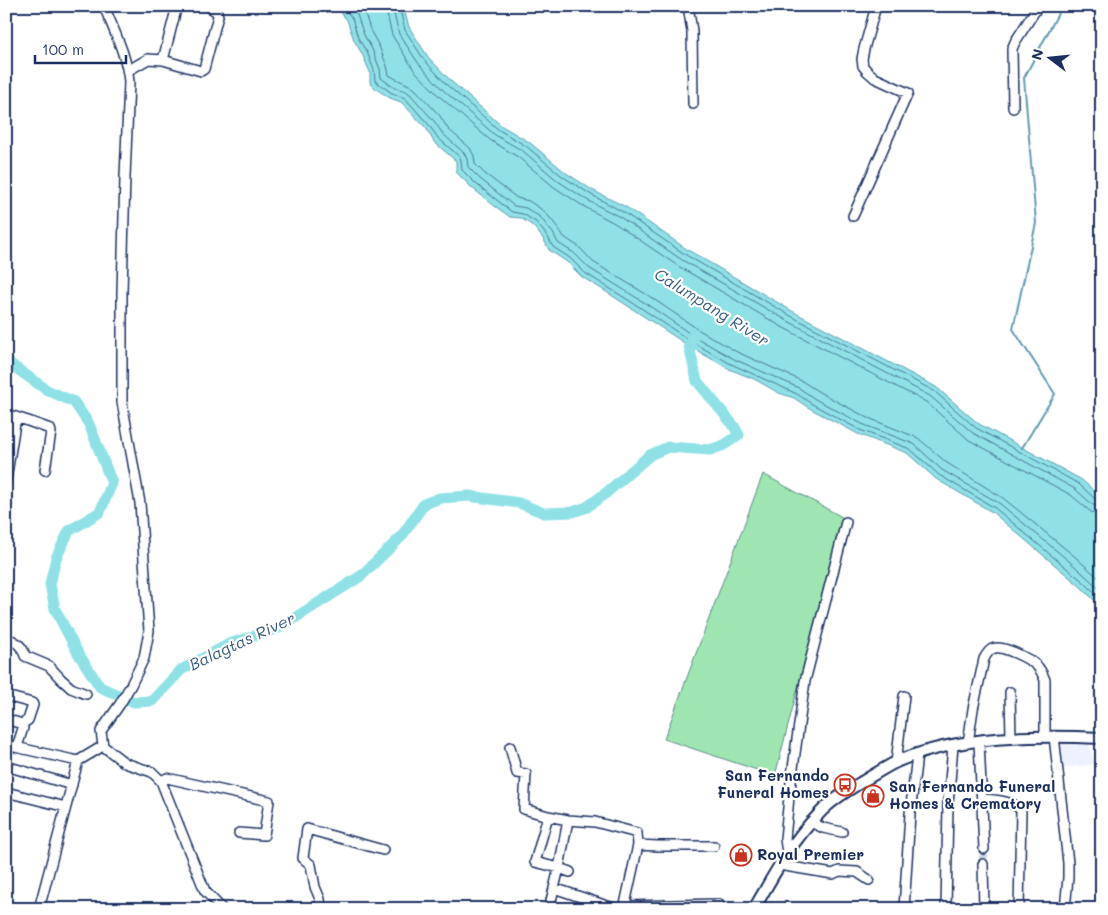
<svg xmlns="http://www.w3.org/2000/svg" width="1108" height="915" font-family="Mali,sans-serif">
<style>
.built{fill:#edf2fe}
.green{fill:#9ee5b2;stroke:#5c8a88}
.water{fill:#8fe1e6;stroke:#619ab0}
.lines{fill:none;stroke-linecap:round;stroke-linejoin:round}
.shore{stroke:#497694;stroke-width:1}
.stream{stroke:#619ab0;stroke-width:2}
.river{stroke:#8fe1e6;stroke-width:11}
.minor-tunnel{stroke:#d1d5df;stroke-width:9;stroke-dasharray:9 4.5;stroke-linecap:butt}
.minor-casing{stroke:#1b2f5e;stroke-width:12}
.major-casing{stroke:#1b2f5e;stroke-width:14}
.minor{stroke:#fff;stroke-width:9}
.major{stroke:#fff;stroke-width:10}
.labels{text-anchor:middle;stroke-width:4.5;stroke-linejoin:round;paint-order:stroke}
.poi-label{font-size:15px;font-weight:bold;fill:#1b2f5e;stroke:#fff;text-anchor:start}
.water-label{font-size:16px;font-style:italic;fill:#385c80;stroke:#fff}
</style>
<rect width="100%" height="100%" fill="#fff"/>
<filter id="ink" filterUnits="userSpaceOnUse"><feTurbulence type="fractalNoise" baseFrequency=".02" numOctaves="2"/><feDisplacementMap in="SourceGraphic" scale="10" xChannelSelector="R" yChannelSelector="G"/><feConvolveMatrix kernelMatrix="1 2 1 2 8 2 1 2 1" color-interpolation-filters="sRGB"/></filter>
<g filter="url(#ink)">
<path class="built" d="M 1058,741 L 1088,741 L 1095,764 L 1063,768 Z"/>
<path class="green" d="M 763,474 L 842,517 L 775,776 L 664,739 Z"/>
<path class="water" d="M 335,6 L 403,6 L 409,27 L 428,57 L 452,82 L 502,126 L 529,142 L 565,172 L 592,190 L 626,207 L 688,250 L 792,311 L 936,387 L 979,424 L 1082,480 L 1102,498 L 1102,608 L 1081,587 L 992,512 L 936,479 L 907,453 L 858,434 L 809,408 L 794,398 L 779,393 L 754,379 L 729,369 L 689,346 L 605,291 L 582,277 L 567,262 L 549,250 L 544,240 L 533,226 L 521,218 L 510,217 L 492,204 L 471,187 L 456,172 L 456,161 L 434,142 L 426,128 L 401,102 L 390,98 L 376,89 L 370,83 L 370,72 L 362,54 L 354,40 L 347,20 Z"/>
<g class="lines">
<path class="shore" d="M 342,6 L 352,18 L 358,38 L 367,52 L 374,70 L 375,81 L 392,93 L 405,98 L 429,125 L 438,138 L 460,157 L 461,160 L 462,170 L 475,183 L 512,212 L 523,214 L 536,222 L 548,237 L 553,247 L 570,258 L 585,273 L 641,308 L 692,342 L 731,364 L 797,394 L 812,404 L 860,430 L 910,449 L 939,475 L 995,508 L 1064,566 L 1085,583 L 1102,600
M 350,6 L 357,15 L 364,35 L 372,49 L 380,69 L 381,78 L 395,88 L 406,91 L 410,94 L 434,121 L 443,134 L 464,153 L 467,159 L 468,167 L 479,178 L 514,206 L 526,208 L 540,217 L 553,233 L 558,243 L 574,253 L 589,268 L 645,303 L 695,337 L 734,359 L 799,388 L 815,399 L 862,424 L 914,444 L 942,470 L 999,503 L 1069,561 L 1089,579 L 1102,592
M 360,6 L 365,14 L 371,32 L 379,46 L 387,66 L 389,75 C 398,81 408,83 415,89 L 440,116 L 448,129 L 470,148 L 474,156 L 475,164 L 484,173 L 517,198 L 529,201 L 545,212 L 559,229 L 564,237 L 579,247 L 593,262 L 649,296 L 699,330 L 737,352 L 802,381 L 819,392 L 866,417 L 918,438 L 947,463 L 1003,498 L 1073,555 L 1102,581
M 385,6 L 392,35 L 414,70 L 439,96 L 490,140 L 518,157 L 554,187 L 583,206 L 616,224 L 678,266 L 782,327 L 926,402 L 969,440 L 1071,495 L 1091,512 L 1102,515
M 392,6 L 399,34 L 419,64 L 443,90 L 495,135 L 523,151 L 558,181 L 587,200 L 620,217 L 682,260 L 786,320 L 930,396 L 973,433 L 1075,489 L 1093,505 L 1102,507
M 399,6 L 405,30 L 424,60 L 448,86 L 499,130 L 526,146 L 562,176 L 590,194 L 623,212 L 686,255 L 789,315 L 934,391 L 976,428 L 1079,484 L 1096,500 L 1102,501"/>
<path class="stream" d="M 1022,448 L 1055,394 L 1013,329 L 1036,223 L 1024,78 L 1062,6"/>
<path class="river" d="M 6,361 L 47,390 L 74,402 L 89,424 L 112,483 L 100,512 L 69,531 L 56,558 L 50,584 L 55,609 L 78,653 L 100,687 L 134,702 L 152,701 L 181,670 L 229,644 L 279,628 L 361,576 L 401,537 L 424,504 L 440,498 L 469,496 L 519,503 L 544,513 L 573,512 L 587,507 L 606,493 L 650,455 L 668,447 L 710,450 L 724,445 L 739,435 L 734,426 L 697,381 L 689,346 L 694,333"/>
<path class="minor-tunnel" d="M 983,864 L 984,849"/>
<g class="minor-casing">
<path id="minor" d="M 104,6 C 114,31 127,56 129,82 L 125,177 L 122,293 L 122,402 L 140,503 L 149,631 L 144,658 L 131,685 L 120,704 L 101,731 L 103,746 L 125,763 L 152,772 L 161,781 L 205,891 L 222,909
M 177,6 L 163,60 L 201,71 L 204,69 L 218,16 L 217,12 L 208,6
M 688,6 L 692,31 L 693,104
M 129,70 L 148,59 L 163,60
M 1013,108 L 1012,49 L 1015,42 L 1038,6
M 853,216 L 908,93 L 875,78 L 867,71 L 863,66 L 862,59 L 864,49 L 876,6
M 6,414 L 28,421 L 50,429 L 51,432 L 45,470
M 6,480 L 16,417
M 6,638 C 16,641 23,646 25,656 L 49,666 L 61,679 L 71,688 L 86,694
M 1010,692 L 1011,738
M 6,696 L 32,703 L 33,705 L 28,720 L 22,724
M 6,719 L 22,724 L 23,728 L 17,747
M 1054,736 L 1068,863 L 1068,878 L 1065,909
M 979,742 L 984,849
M 968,743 L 973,709 L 984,659 C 986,655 988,651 992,649 C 1001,644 1030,659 1037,666 C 1041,670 1043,675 1045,680 L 1045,736
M 6,745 L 78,761 L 103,746
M 510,747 L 517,773 L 526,774 L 524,809 L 548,816 L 568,820 L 595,822 L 637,833 L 638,845 L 624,909
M 896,763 L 904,696
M 6,766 L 72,785
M 161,781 L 167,778 L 269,801 L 264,835 L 239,833
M 6,792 L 66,807
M 982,799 C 993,800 1016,801 1021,811 L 1019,909
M 548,816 L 535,862 L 559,868 L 570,872
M 811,822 L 823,828 L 842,832
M 638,845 L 658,846 L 714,846
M 787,853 L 785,839 L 789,797 L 805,681 L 846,522
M 983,864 L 984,909
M 779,865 L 833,874 L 839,871 L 857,872 L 869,880
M 554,888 L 616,909
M 625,906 L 719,904 L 720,909
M 39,909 L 78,761
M 321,909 L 320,899 L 315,887 L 311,865 L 303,858 L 307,829 L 383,850
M 549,909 L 559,868 L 568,820
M 904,909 L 910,814 L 917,755
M 946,909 L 948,804 L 953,746"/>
</g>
<g class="major-casing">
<path id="major" d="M 754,909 C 773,876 791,842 818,815 C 829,802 845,792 860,783 C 872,776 884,768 896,762 C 958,735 1036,735 1102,738"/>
</g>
<use href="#minor" class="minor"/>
<use href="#major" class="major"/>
</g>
</g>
<defs>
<g id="bus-ring" transform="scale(1.125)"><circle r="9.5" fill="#fff" stroke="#c8321e" stroke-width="1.5"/><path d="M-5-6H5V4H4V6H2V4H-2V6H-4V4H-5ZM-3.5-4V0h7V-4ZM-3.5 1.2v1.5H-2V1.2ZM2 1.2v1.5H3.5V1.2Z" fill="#c8321e"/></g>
<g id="shop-ring" transform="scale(1.125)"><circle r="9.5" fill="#fff" stroke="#c8321e" stroke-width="1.5"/><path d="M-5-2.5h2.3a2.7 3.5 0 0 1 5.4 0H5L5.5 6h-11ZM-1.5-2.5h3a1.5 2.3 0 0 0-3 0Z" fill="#c8321e"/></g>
</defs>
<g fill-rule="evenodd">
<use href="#bus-ring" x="845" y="785"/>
<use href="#shop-ring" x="873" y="796"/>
<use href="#shop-ring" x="741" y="855"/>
</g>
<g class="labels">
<g class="poi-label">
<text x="829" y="781" text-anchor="end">San Fernando<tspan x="829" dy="17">Funeral Homes</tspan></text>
<text x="889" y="792">San Fernando Funeral<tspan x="889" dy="17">Homes &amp; Crematory</tspan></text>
<text x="757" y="860">Royal Premier</text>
</g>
<g class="water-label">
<text transform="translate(712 307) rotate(32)" y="6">Calumpang River</text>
<text transform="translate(242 641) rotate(-25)" y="6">Balagtas River</text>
</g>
</g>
<rect width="1108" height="915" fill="none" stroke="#fff" stroke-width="25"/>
<rect x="12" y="12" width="1083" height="890" fill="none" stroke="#1b2f5e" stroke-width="2" filter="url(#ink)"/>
<g transform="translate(1050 58) rotate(286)" stroke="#ffffff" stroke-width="4" paint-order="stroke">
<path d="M0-4L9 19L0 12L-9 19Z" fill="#1b2f5e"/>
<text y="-8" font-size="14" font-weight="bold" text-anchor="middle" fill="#1b2f5e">N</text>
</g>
<path d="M35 55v8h91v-8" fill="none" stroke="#1b2f5e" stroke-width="2.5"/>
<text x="42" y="55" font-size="15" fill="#1b2f5e" stroke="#ffffff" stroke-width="4" paint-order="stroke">100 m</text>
</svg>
